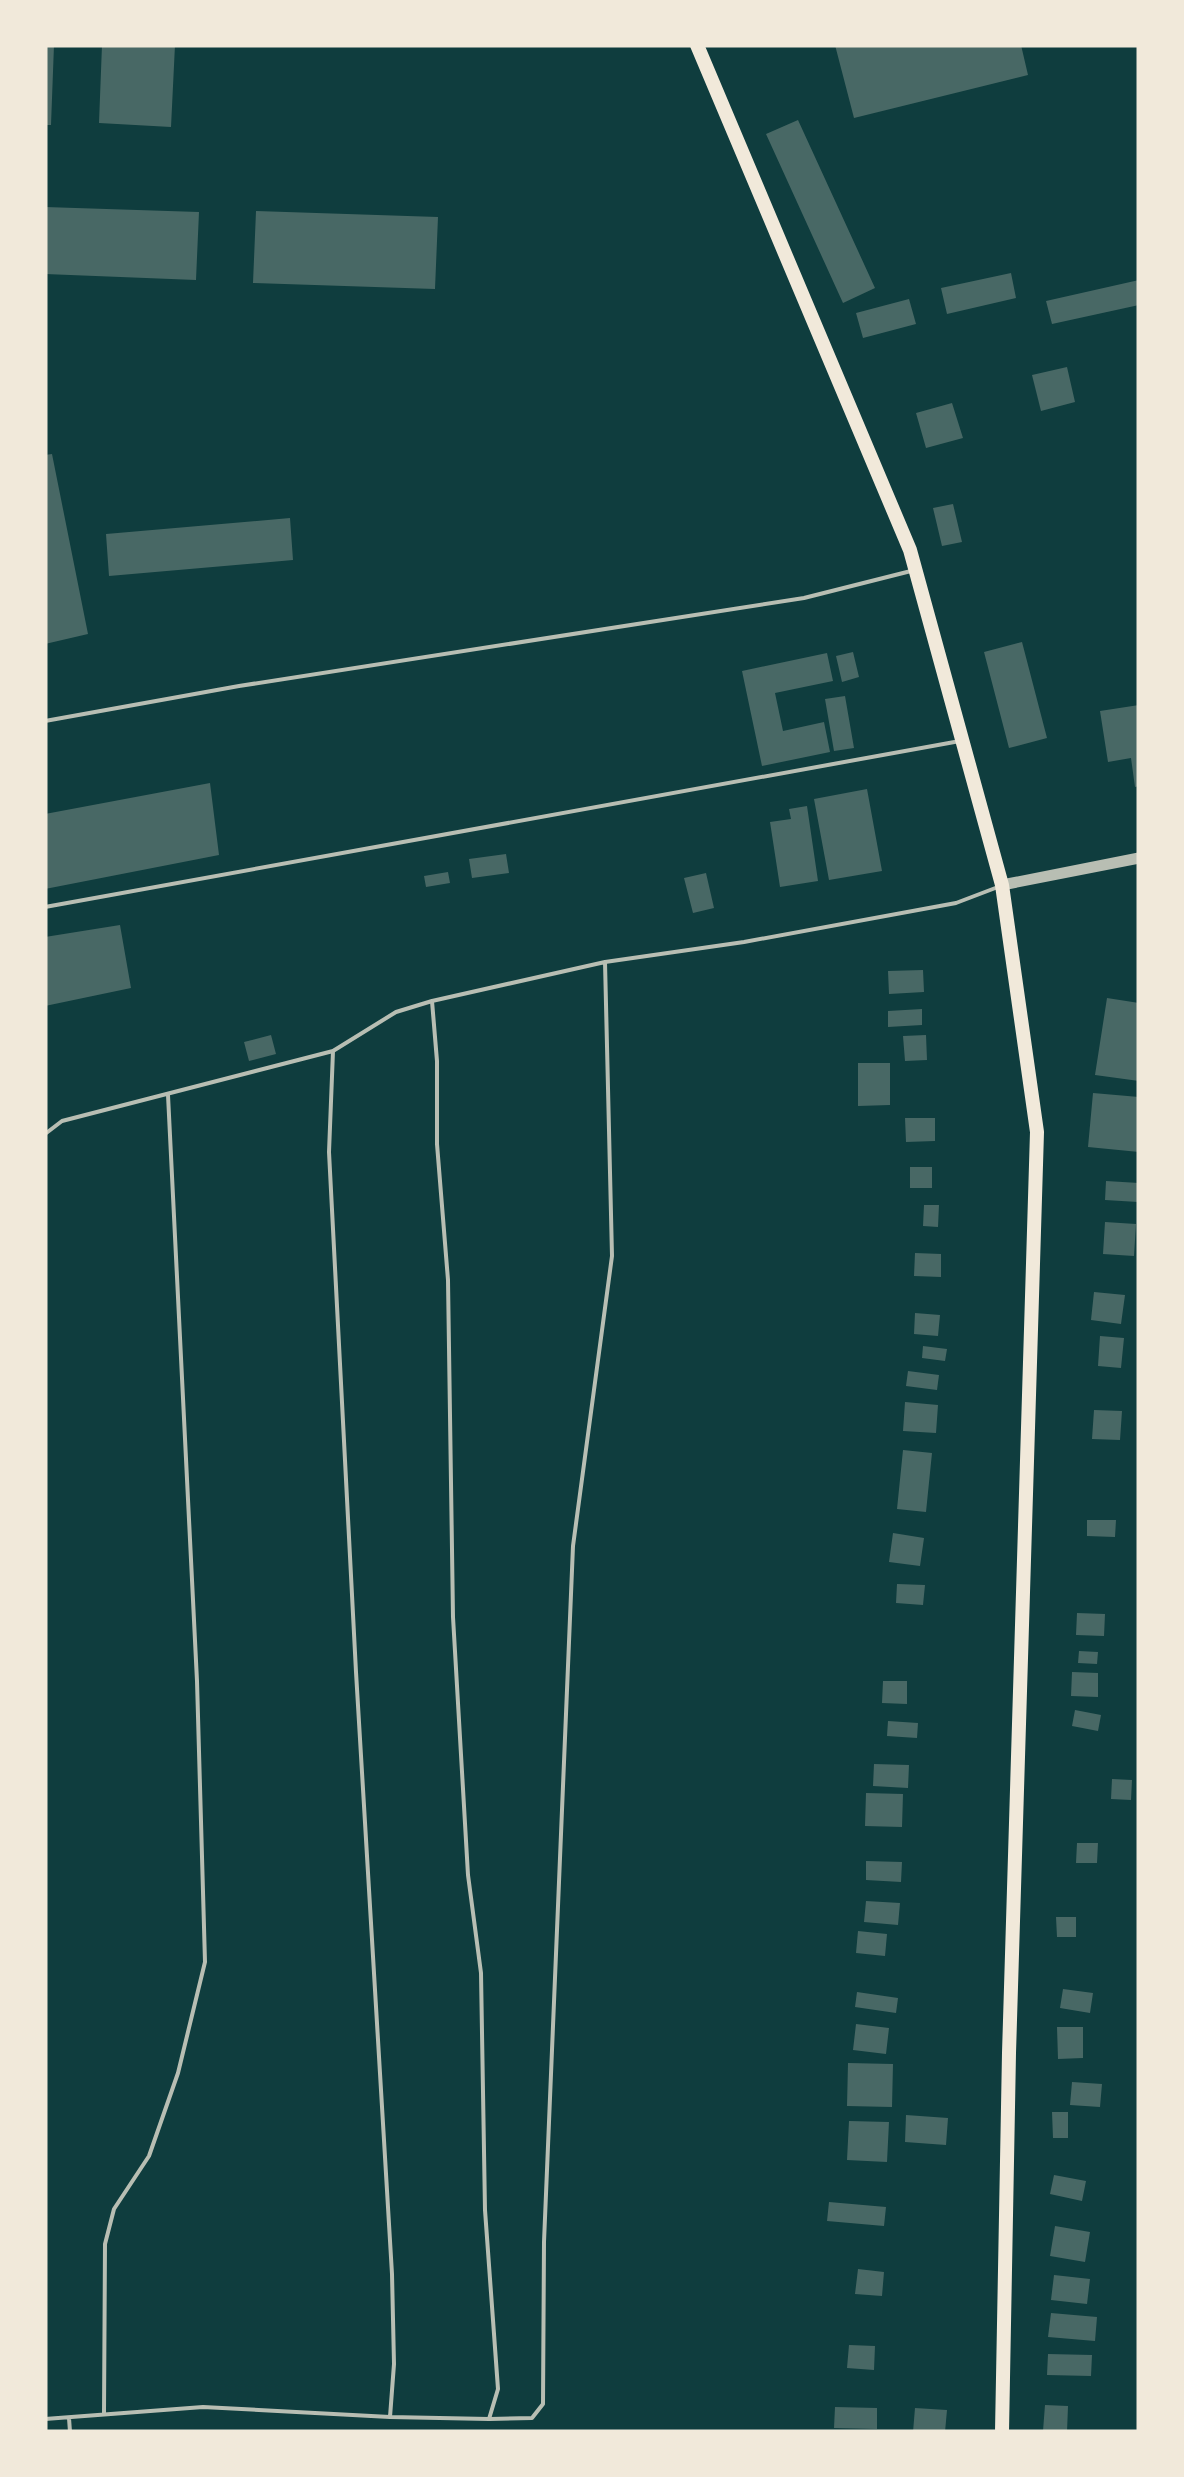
<svg xmlns="http://www.w3.org/2000/svg" width="1184" height="2477" font-family="Rubik,sans-serif">
<style>
.building{fill:#486865}
.lines{fill:none;stroke-linecap:round;stroke-linejoin:round}
.service{stroke:#b8beb3;stroke-width:4}
.tertiary{stroke:#b8beb3;stroke-width:11}
.primary{stroke:#f1e9da;stroke-width:14}
</style>
<rect width="100%" height="100%" fill="#0f3d3e"/>
<path class="building" d="M 45,45 L 54,45 L 51,125 L 45,125 Z
M 102,45 L 175,45 L 171,127 L 99,123 Z
M 835,45 L 1021,45 L 1028,75 L 854,118 Z
M 798,120 L 875,288 L 843,303 L 766,134 Z
M 45,207 L 199,212 L 196,280 L 45,274 Z
M 256,211 L 438,217 L 435,289 L 253,283 Z
M 1011,273 L 1016,298 L 947,314 L 941,288 Z
M 1139,280 L 1139,305 L 1052,324 L 1046,301 Z
M 909,299 L 916,324 L 863,338 L 856,313 Z
M 1067,367 L 1075,402 L 1041,411 L 1032,375 Z
M 952,403 L 963,438 L 926,448 L 916,413 Z
M 52,454 L 88,634 L 45,644 L 45,455 Z
M 953,504 L 962,542 L 942,546 L 933,508 Z
M 290,518 L 293,560 L 109,576 L 106,534 Z
M 1022,642 L 1047,738 L 1009,748 L 984,652 Z
M 853,652 L 859,677 L 842,682 L 836,656 Z
M 827,653 L 833,681 L 775,693 L 783,731 L 824,722 L 830,752 L 762,766 L 742,671 Z
M 845,696 L 854,748 L 834,751 L 825,699 Z
M 1139,705 L 1139,786 L 1135,787 L 1131,758 L 1108,762 L 1100,711 Z
M 210,783 L 219,855 L 45,889 L 45,814 Z
M 867,789 L 882,871 L 829,880 L 814,799 Z
M 807,806 L 818,881 L 780,887 L 770,822 L 791,819 L 789,809 Z
M 506,854 L 509,873 L 472,878 L 469,859 Z
M 448,872 L 450,883 L 426,887 L 424,876 Z
M 706,873 L 714,908 L 693,913 L 684,878 Z
M 120,925 L 131,988 L 45,1006 L 45,937 Z
M 923,970 L 924,992 L 889,994 L 888,971 Z
M 1107,998 L 1139,1003 L 1139,1081 L 1095,1075 Z
M 922,1009 L 922,1025 L 888,1027 L 888,1011 Z
M 271,1035 L 276,1054 L 249,1061 L 244,1042 Z
M 926,1035 L 927,1060 L 905,1061 L 903,1036 Z
M 858,1063 L 890,1063 L 890,1105 L 858,1106 Z
M 1093,1093 L 1139,1097 L 1139,1152 L 1088,1147 Z
M 905,1118 L 935,1118 L 935,1141 L 906,1142 Z
M 910,1167 L 932,1167 L 932,1188 L 910,1188 Z
M 1106,1181 L 1139,1183 L 1138,1202 L 1105,1200 Z
M 924,1205 L 939,1205 L 938,1227 L 923,1226 Z
M 1105,1222 L 1136,1224 L 1134,1256 L 1103,1254 Z
M 915,1253 L 941,1254 L 941,1277 L 914,1276 Z
M 1094,1292 L 1125,1295 L 1121,1324 L 1091,1320 Z
M 915,1313 L 940,1315 L 938,1336 L 914,1334 Z
M 1100,1336 L 1124,1338 L 1121,1368 L 1098,1366 Z
M 923,1346 L 947,1349 L 945,1361 L 922,1358 Z
M 908,1371 L 939,1375 L 937,1390 L 906,1386 Z
M 905,1402 L 938,1405 L 936,1433 L 903,1431 Z
M 1094,1410 L 1122,1411 L 1120,1440 L 1092,1439 Z
M 903,1450 L 932,1453 L 926,1512 L 897,1509 Z
M 1087,1520 L 1116,1520 L 1115,1537 L 1087,1536 Z
M 893,1533 L 924,1538 L 920,1566 L 889,1562 Z
M 897,1584 L 925,1585 L 923,1605 L 896,1603 Z
M 1077,1613 L 1105,1614 L 1104,1636 L 1076,1635 Z
M 1079,1651 L 1098,1652 L 1097,1664 L 1078,1663 Z
M 1072,1672 L 1098,1673 L 1098,1697 L 1071,1696 Z
M 883,1681 L 907,1681 L 907,1704 L 882,1703 Z
M 1075,1710 L 1101,1715 L 1098,1731 L 1072,1726 Z
M 888,1721 L 918,1723 L 917,1738 L 887,1736 Z
M 874,1764 L 909,1765 L 908,1788 L 873,1786 Z
M 1112,1779 L 1132,1780 L 1131,1800 L 1111,1799 Z
M 866,1793 L 903,1794 L 902,1827 L 865,1826 Z
M 1077,1843 L 1098,1843 L 1097,1863 L 1076,1863 Z
M 866,1861 L 902,1862 L 901,1882 L 866,1880 Z
M 866,1901 L 900,1903 L 898,1925 L 864,1922 Z
M 1056,1917 L 1076,1917 L 1076,1937 L 1057,1937 Z
M 858,1931 L 887,1934 L 885,1956 L 856,1953 Z
M 1063,1989 L 1093,1993 L 1090,2013 L 1060,2008 Z
M 857,1992 L 898,1998 L 896,2013 L 855,2007 Z
M 856,2024 L 889,2028 L 886,2054 L 853,2050 Z
M 1057,2027 L 1083,2027 L 1083,2058 L 1058,2059 Z
M 848,2063 L 893,2064 L 892,2107 L 847,2106 Z
M 1072,2082 L 1102,2084 L 1100,2107 L 1070,2105 Z
M 1052,2112 L 1068,2112 L 1068,2138 L 1053,2138 Z
M 906,2115 L 948,2118 L 946,2145 L 905,2142 Z
M 849,2121 L 889,2122 L 887,2162 L 847,2160 Z
M 1054,2175 L 1086,2181 L 1082,2201 L 1050,2194 Z
M 829,2202 L 886,2207 L 884,2226 L 827,2221 Z
M 1055,2226 L 1090,2232 L 1085,2262 L 1050,2256 Z
M 858,2269 L 884,2272 L 882,2296 L 855,2294 Z
M 1054,2275 L 1090,2279 L 1087,2304 L 1051,2300 Z
M 1051,2313 L 1097,2317 L 1095,2341 L 1048,2337 Z
M 849,2345 L 875,2346 L 874,2370 L 847,2368 Z
M 1048,2354 L 1092,2355 L 1091,2376 L 1047,2375 Z
M 1045,2405 L 1068,2406 L 1067,2432 L 1043,2431 Z
M 835,2407 L 877,2408 L 877,2429 L 834,2428 Z
M 915,2408 L 947,2410 L 945,2432 L 913,2432 Z"/>
<g class="lines">
<path class="service" d="M 45,721 L 239,686 L 804,598 L 911,571
M 45,907 L 960,741
M 333,1051 L 329,1152 L 356,1672 L 392,2274 L 394,2364 L 390,2417
M 45,1134 L 62,1121 L 333,1051 L 396,1012 L 432,1001 L 605,962 L 744,942 L 956,903 L 998,887
M 104,2414 L 105,2244 L 114,2209 L 149,2156 L 178,2073 L 205,1962 L 197,1681 L 168,1095
M 69,2418 L 70,2432
M 45,2419 L 203,2407 L 390,2417 L 489,2419 L 498,2389 L 485,2210 L 481,1973 L 468,1875 L 453,1617 L 448,1280 L 437,1144 L 437,1061 L 432,1001
M 490,2419 L 532,2418 L 543,2404 L 544,2242 L 573,1546 L 612,1256 L 605,962"/>
<path class="tertiary" d="M 1002,885 L 1139,858"/>
<path class="primary" d="M 697,45 L 910,550 L 1002,885 L 1037,1132 L 1009,2053 L 1002,2432"/>
</g>
<rect width="1184" height="2477" fill="none" stroke="#f1e9da" stroke-width="95"/>
</svg>
